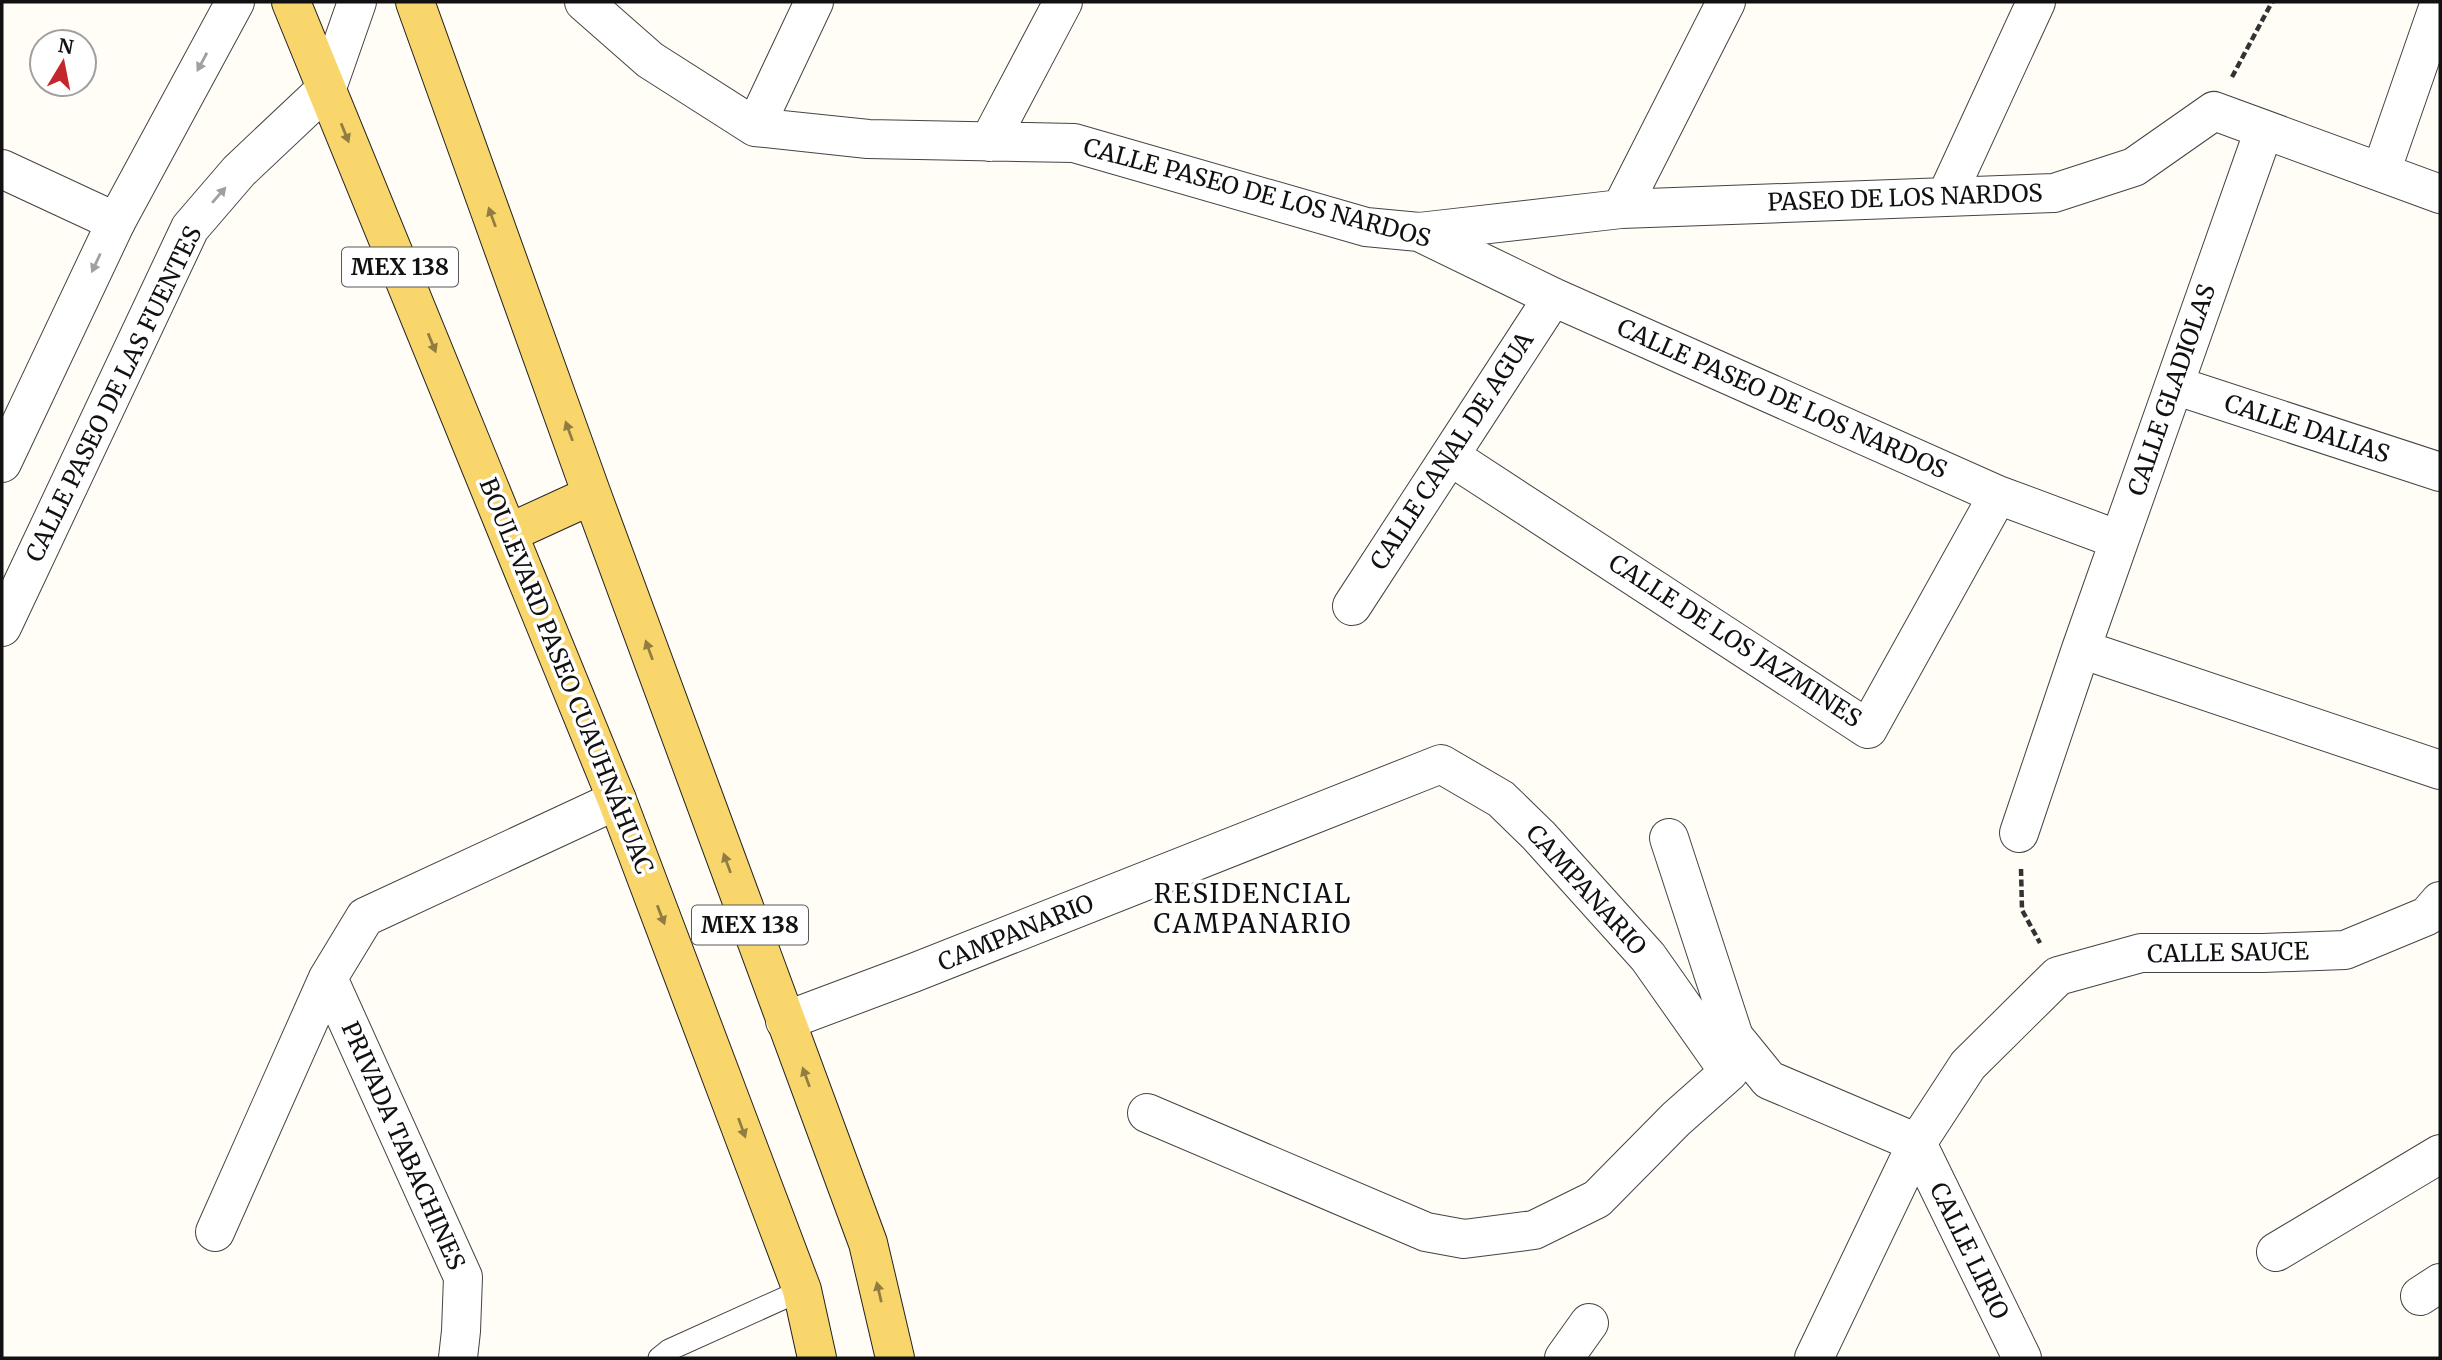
<svg xmlns="http://www.w3.org/2000/svg" width="2442" height="1360" font-family="Merriweather,serif">
<style>
.lines{fill:none;stroke-linecap:round;stroke-linejoin:round}
.service-casing{stroke:#444;stroke-width:23}
.minor-casing{stroke:#444;stroke-width:40}
.tertiary-casing{stroke:#444;stroke-width:40}
.primary-casing{stroke:#222;stroke-width:40}
.path{stroke:#333;stroke-width:4.5;stroke-dasharray:7 3.5;stroke-linecap:butt}
.service{stroke:#fff;stroke-width:21}
.minor{stroke:#fff;stroke-width:38}
.tertiary{stroke:#fff;stroke-width:38}
.primary{stroke:#f9d66b;stroke-width:38}
.oneway{fill:#a0a0a0}
.oneway2{fill:#917d42}
.labels{text-anchor:middle;stroke-width:7;stroke-linejoin:round;paint-order:stroke}
.shield{fill:#fff;stroke:#585858;stroke-width:2}
.shield-label{font-size:23px;font-weight:bold;fill:#111}
.street-label{font-size:24px;fill:#111;stroke:#fff}
.neighbourhood-label{font-size:26px;letter-spacing:2px;fill:#111;stroke:#fff}
</style>
<rect width="100%" height="100%" fill="#fffdf5"/>
<g class="lines">
<g class="service-casing">
<path id="service" d="M 659,1358 L 669,1350 L 802,1290"/>
</g>
<g class="minor-casing">
<path id="minor" d="M 584,2 L 650,60 L 755,127 L 868,139 L 1074,143 L 1366,227 L 1419,232 L 1553,297 L 1998,495 L 2119,540
M 755,127 L 814,2
M 989,142 L 1063,2
M 2,169 L 116,222
M 2381,172 L 2440,2
M 1947,195 L 2036,2
M 1621,209 L 1726,2
M 1419,232 L 1621,209 L 2054,193 L 2134,167 L 2214,111 L 2440,194
M 2174,385 L 2440,472
M 1450,456 L 1868,729 L 1998,495
M 1352,606 L 1553,297
M 2081,649 L 2440,770
M 2019,833 L 2081,649 L 2264,130
M 1669,838 L 1734,1037 L 1769,1080 L 1917,1143
M 328,978 L 463,1277 L 461,1331 L 458,1358
M 785,1021 L 913,973 L 1441,764 L 1501,799 L 1539,836 L 1648,957 L 1729,1072 L 1676,1119 L 1597,1199 L 1534,1230 L 1464,1239 L 1426,1232 L 1147,1113
M 1917,1143 L 2022,1358
M 215,1232 L 328,978 L 365,917 L 617,800
M 2276,1252 L 2440,1154
M 2420,1296 L 2440,1283
M 1564,1358 L 1589,1323
M 1814,1358 L 1917,1143 L 1968,1065 L 2058,976 L 2141,953 L 2263,953 L 2345,950 L 2427,916 L 2440,901"/>
</g>
<g class="tertiary-casing">
<path id="tertiary" d="M 2,463 L 116,222 L 235,2
M 2,627 L 190,228 L 239,171 L 327,88 L 357,2"/>
</g>
<g class="primary-casing">
<path id="primary" d="M 291,2 L 617,800 L 802,1290 L 817,1358
M 415,2 L 592,495 L 868,1243 L 895,1358
M 509,533 L 592,495"/>
</g>
<path class="path" d="M 2232,77 L 2272,2
M 2021,869 L 2022,910 L 2040,943"/>
<use href="#service" class="service"/>
<use href="#minor" class="minor"/>
<use href="#tertiary" class="tertiary"/>
<use href="#primary" class="primary"/>
</g>
<defs><path id="oneway-solid" d="M-6-.8H1V-3.2L6.5 0L1 3.2V.8H-6Z" transform="scale(1.75)"/></defs>
<g class="oneway">
<use href="#oneway-solid" transform="translate(202 62) rotate(118)"/>
<use href="#oneway-solid" transform="translate(219 195) rotate(-49)"/>
<use href="#oneway-solid" transform="translate(96 263) rotate(115)"/>
</g>
<g class="oneway2">
<use href="#oneway-solid" transform="translate(345 133) rotate(68)"/>
<use href="#oneway-solid" transform="translate(492 217) rotate(-110)"/>
<use href="#oneway-solid" transform="translate(432 343) rotate(68)"/>
<use href="#oneway-solid" transform="translate(569 431) rotate(-110)"/>
<use href="#oneway-solid" transform="translate(649 650) rotate(-110)"/>
<use href="#oneway-solid" transform="translate(727 863) rotate(-110)"/>
<use href="#oneway-solid" transform="translate(661 915) rotate(69)"/>
<use href="#oneway-solid" transform="translate(806 1077) rotate(-110)"/>
<use href="#oneway-solid" transform="translate(742 1128) rotate(70)"/>
<use href="#oneway-solid" transform="translate(879 1292) rotate(-103)"/>
</g>
<g class="labels">
<g class="shield">
<rect x="342" y="247.5" width="116" height="39" rx="5"/>
<rect x="692" y="905.5" width="116" height="39" rx="5"/>
</g>
<g class="shield-label">
<text x="400" y="275">MEX 138</text>
<text x="750" y="933">MEX 138</text>
</g>
<g class="street-label">
<text transform="translate(1257 193) rotate(15)" y="8">CALLE PASEO DE LOS NARDOS</text>
<text transform="translate(1905 198) rotate(-2)" y="8">PASEO DE LOS NARDOS</text>
<text transform="translate(2172 390) rotate(-71)" y="8">CALLE GLADIOLAS</text>
<text transform="translate(114 394) rotate(-64)" y="8">CALLE PASEO DE LAS FUENTES</text>
<text transform="translate(1782 399) rotate(24)" y="8">CALLE PASEO DE LOS NARDOS</text>
<text transform="translate(2307 429) rotate(18)" y="8">CALLE DALIAS</text>
<text transform="translate(1452 451) rotate(-57)" y="8">CALLE CANAL DE AGUA</text>
<text transform="translate(1735 641) rotate(33)" y="8">CALLE DE LOS JAZMINES</text>
<text transform="translate(566 676) rotate(68)" y="8">BOULEVARD PASEO CUAUHNÁHUAC</text>
<text transform="translate(1586 890) rotate(48)" y="8">CAMPANARIO</text>
<text transform="translate(1016 933) rotate(-22)" y="8">CAMPANARIO</text>
<text transform="translate(2228 953) rotate(-1)" y="8">CALLE SAUCE</text>
<text transform="translate(403 1146) rotate(66)" y="8">PRIVADA TABACHINES</text>
<text transform="translate(1969 1251) rotate(64)" y="8">CALLE LIRIO</text>
</g>
<g class="neighbourhood-label">
<text x="1253" y="903">RESIDENCIAL<tspan x="1253" dy="30">CAMPANARIO</tspan></text>
</g>
</g>
<rect width="2442" height="1360" fill="none" stroke="#111111" stroke-width="7"/>
<g transform="translate(63 63) rotate(10)"><circle r="33" fill="#ffffff" stroke="#a0a0a0" stroke-width="2"/>
<path d="M0-5L12 26L0 18L-12 26Z" fill="#c4262e"/>
<text y="-10" font-size="19" font-weight="bold" text-anchor="middle" fill="#111111">N</text>
</g>
</svg>
